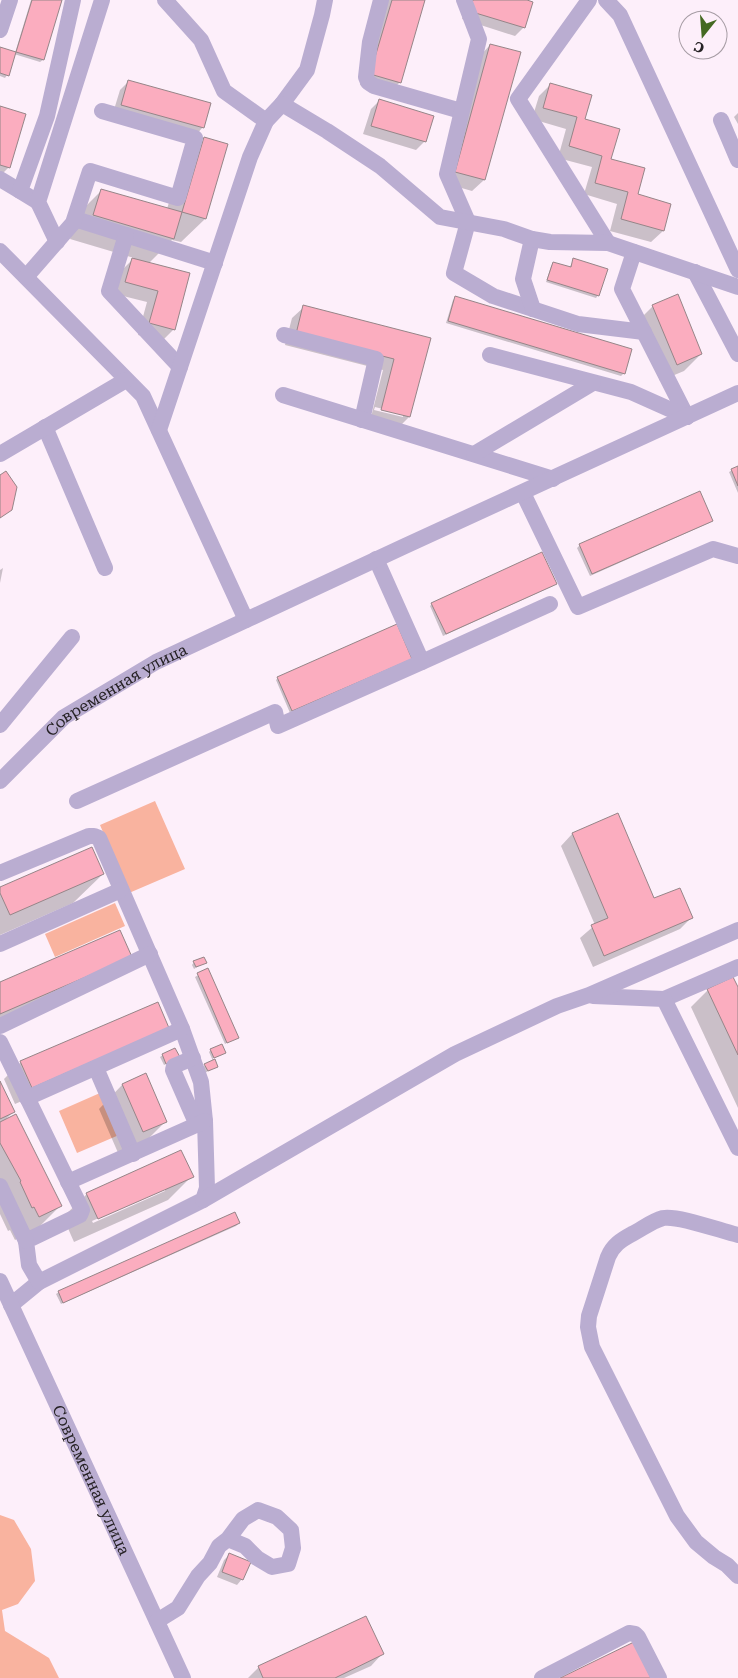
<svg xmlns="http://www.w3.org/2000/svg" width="738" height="1678" font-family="'Roboto Serif',serif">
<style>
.green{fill:#f9b39f}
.shadow{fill:#0003;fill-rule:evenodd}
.building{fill:#fbadbf;stroke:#968588}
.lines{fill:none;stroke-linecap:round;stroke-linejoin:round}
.minor{stroke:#baadd1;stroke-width:16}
.labels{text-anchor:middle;stroke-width:4.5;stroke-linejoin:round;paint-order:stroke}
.street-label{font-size:16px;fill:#262225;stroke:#fdeffa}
</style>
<rect width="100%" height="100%" fill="#fdeffa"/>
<path class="green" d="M 155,801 L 185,869 L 129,893 L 100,825 Z
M 115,903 L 125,926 L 55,957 L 45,934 Z
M 100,1093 L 119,1135 L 77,1153 L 59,1111 Z
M 0,1515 L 14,1520 L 31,1549 L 35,1581 L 18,1604 L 2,1610 L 5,1631 L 49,1658 L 59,1678 L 0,1678 Z"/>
<path class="shadow" d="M 31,0 L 61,0 L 43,60 L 40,62 L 14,54 L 7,75 L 5,78 L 0,76 L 0,48 L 15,53 Z
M 385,0 L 424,0 L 400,82 L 388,94 L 360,85 Z
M 467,0 L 523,0 L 524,27 L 515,36 L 462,19 Z
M 490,45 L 484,180 L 472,191 L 444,183 L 479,57 Z
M 128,82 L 203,127 L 195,136 L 113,113 L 120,90 Z
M 551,84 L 584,120 L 610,160 L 636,195 L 670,204 L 663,231 L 651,242 L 610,231 L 617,204 L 584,194 L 592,167 L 558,158 L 566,129 L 532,119 L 539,96 Z
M 380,100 L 432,117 L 424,142 L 416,150 L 363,134 L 371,109 Z
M 0,107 L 9,167 L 0,176 Z
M 738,113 L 738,124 L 734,117 Z
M 205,139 L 227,145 L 205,219 L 181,242 L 172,240 L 148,264 L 174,329 L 162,341 L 138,335 L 147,302 L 115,294 L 121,271 L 134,258 L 70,239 L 78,214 L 102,190 L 167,209 L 181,162 Z
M 574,260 L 598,295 L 596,298 L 546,282 L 551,266 L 553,263 L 569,268 Z
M 456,297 L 624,373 L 621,376 L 446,323 L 453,300 Z
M 653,306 L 701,354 L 684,371 L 660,381 L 636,323 Z
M 304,307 L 429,339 L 409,417 L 398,428 L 370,421 L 383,370 L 285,345 L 292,318 ZM 375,407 L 403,414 L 403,417 L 374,410 Z
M 738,467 L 738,493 L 729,472 Z
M 712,521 L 709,523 L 590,576 L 577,548 L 580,545 Z
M 3,568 L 0,583 L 0,570 Z
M 553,586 L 443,636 L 430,606 L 432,604 Z
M 411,658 L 290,713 L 276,680 L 278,678 Z
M 617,815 L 654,900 L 691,918 L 680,929 L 593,967 L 580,938 L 595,925 L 561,846 L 572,834 Z
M 103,874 L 73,903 L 0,935 L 0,889 Z
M 130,957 L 0,1023 L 0,984 Z
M 194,962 L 205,962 L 194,969 L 192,965 Z
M 207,970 L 237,1037 L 225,1044 L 195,977 Z
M 708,990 L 738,990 L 738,1108 L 691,1007 Z
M 157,1003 L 151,1045 L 15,1104 L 4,1079 L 21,1062 Z
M 211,1050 L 222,1055 L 213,1058 L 217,1066 L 205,1073 L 203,1067 L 213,1061 L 209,1052 Z
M 163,1055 L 176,1060 L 164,1065 L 160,1057 Z
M 145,1075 L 166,1121 L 142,1145 L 119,1155 L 99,1109 L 122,1085 Z
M 0,1084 L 14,1111 L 3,1122 L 60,1206 L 37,1229 L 15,1240 L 10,1230 L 8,1231 L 0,1214 Z
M 192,1176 L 168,1200 L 74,1242 L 63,1217 L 87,1194 ZM 165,1188 L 165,1191 L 93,1223 L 92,1221 Z
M 239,1223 L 236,1226 L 61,1304 L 56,1294 L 59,1292 Z
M 229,1555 L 242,1579 L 237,1585 L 217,1577 L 224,1560 Z
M 382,1654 L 371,1666 L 344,1678 L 248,1678 L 259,1667 Z"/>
<path class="building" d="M 32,0 L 62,0 L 44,60 L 16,52 Z
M 392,0 L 425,0 L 401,83 L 370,74 Z
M 473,0 L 527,0 L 533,2 L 525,28 L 469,11 Z
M 490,44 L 521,52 L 485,180 L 455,172 Z
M 0,47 L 16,52 L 9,76 L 0,73 Z
M 128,80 L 211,103 L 204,128 L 121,105 Z
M 550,83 L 592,95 L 585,119 L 620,129 L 611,159 L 645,168 L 638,194 L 671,204 L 664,231 L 621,219 L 628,192 L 595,183 L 602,156 L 569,146 L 577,117 L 543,108 Z
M 379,99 L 434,116 L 426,142 L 371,126 Z
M 0,106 L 26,114 L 10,168 L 0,165 Z
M 204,137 L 228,144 L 206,219 L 182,212 Z
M 101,189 L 182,212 L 174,239 L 93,215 Z
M 132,258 L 190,273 L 175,330 L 149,323 L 158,291 L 125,282 Z
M 573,258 L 608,269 L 599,296 L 547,280 L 553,262 L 571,267 Z
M 678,294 L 702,354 L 677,365 L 652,305 Z
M 455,296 L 632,349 L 625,374 L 448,321 Z
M 303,305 L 431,338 L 410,417 L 381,410 L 394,359 L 296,334 Z
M 738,466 L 738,486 L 731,469 Z
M 6,471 L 17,487 L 12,510 L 0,518 L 0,475 Z
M 700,491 L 713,521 L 592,574 L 579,544 Z
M 542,552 L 557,584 L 446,634 L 431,603 Z
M 397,624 L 412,659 L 292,711 L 277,677 Z
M 618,813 L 654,898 L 680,888 L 693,918 L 604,956 L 591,925 L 608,918 L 572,833 Z
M 92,847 L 104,874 L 10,915 L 0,893 L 0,887 Z
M 120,930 L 132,957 L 0,1014 L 0,982 Z
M 204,957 L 207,963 L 196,967 L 193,961 Z
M 208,968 L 239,1038 L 227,1043 L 197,973 Z
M 733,977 L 738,987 L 738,1055 L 707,989 Z
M 158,1002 L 169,1028 L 32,1088 L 20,1061 Z
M 222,1044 L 226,1053 L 214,1058 L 210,1049 Z
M 175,1048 L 180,1057 L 166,1064 L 162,1054 Z
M 215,1059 L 218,1067 L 208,1071 L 204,1064 Z
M 146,1073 L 167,1122 L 143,1132 L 122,1084 Z
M 0,1081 L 15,1112 L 0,1119 Z
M 16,1114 L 62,1206 L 39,1217 L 34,1207 L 32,1208 L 20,1182 L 21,1181 L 0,1143 L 0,1122 Z
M 181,1150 L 194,1177 L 98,1219 L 86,1193 Z
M 235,1212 L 240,1223 L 63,1303 L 58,1291 Z
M 229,1553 L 251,1562 L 243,1580 L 222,1572 Z
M 366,1616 L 384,1654 L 335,1678 L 263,1678 L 258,1666 Z
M 634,1642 L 651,1678 L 560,1678 Z"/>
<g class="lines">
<g class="minor">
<path d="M 165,0 L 201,40 L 224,91 L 266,121"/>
<path d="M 381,0 L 370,42 L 366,77 L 368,82 L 374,86 L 461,111"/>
<path d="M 464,0 L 479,39 L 447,174 L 468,222 L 454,273 L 493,296 L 578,324 L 644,332"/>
<path d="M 589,0 L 518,99 L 608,243"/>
<path d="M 606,0 L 620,15 L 738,270"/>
<path d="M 0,30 L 10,0"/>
<path d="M 282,104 L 307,70 L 322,15 L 325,0"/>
<path d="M 721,120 L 738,160"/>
<path d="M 0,179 L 20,191"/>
<path d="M 38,202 L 20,191 L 47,116 L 73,0"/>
<path d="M 75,219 L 215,263"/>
<path d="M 126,235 L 109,291 L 180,367"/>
<path d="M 532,239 L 523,279 L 533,309"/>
<path d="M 57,242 L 38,202 L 102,0"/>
<path d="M 0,251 L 143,396 L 246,620"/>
<path d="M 634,252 L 622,289 L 687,417"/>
<path d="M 695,272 L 738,354"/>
<path d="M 26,277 L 73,223 L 90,171 L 178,198 L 195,138 L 102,111"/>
<path d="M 284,335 L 376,359 L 362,420"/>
<path d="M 490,355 L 631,392 L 687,417"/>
<path d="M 283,395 L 553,479"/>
<path d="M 45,427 L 105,568"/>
<path d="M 159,430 L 250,157 L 266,121 L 282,104 L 327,131 L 380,166 L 440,217 L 504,229 L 532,239 L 550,242 L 608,243 L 738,287"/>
<path d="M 0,454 L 126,380"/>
<path d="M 474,454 L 593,383"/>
<path d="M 523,493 L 578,607 L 713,549 L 738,556"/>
<path d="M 376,559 L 422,662 L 550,604"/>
<path d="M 0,725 L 72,637"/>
<path id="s1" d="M 0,781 L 64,717 L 156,662 L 405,546 L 738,393"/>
<path d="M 77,801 L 275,712 L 278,726 L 422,662"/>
<path d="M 0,873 L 89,836 L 94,836 L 99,838 L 182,1029 L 201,1082 L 205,1121 L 207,1188 L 203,1200 L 39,1282 L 11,1305"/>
<path d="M 0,944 L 121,890"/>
<path d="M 593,996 L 664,999 L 738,967"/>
<path d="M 664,999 L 738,1148"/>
<path d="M 0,1026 L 150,954"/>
<path d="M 0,1042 L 82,1210 L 80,1215 L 26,1241 L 29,1265 L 39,1282"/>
<path d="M 193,1058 L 174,1066 L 173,1070 L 197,1125"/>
<path d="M 96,1068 L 133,1154"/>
<path d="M 27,1098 L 182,1029"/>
<path d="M 68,1182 L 205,1121"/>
<path d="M 0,1186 L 26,1241"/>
<path d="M 203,1200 L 455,1054 L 557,1006 L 589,995 L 738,930"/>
<path d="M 738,1235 C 721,1231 678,1215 663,1218 C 652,1221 642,1229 632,1234 C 621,1240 613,1245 608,1257 L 589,1316 L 588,1327 L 592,1347 L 677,1516 L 696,1542 L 714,1557 L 727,1565 L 738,1576"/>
<path id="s2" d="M 0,1281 L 183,1678"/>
<path d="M 157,1621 L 178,1608 L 198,1576 L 210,1563 L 219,1546 L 228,1539 L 243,1519 L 258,1510 L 277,1517 L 291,1530 L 293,1548 L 288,1564 L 272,1567 L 257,1558 L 245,1546 L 228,1539"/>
<path d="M 542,1678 L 629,1633 L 635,1634 L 638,1637 L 659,1678"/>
</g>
</g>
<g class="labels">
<g class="street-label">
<text dy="6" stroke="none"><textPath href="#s1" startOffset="149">Современная улица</textPath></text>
<text dy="6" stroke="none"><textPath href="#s2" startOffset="219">Современная улица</textPath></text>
</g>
</g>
<g transform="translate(703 35) rotate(197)"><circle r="24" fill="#fdeffa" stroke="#a79da5"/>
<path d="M0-4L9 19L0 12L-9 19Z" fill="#446922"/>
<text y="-8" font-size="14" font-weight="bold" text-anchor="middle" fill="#262225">С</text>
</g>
</svg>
